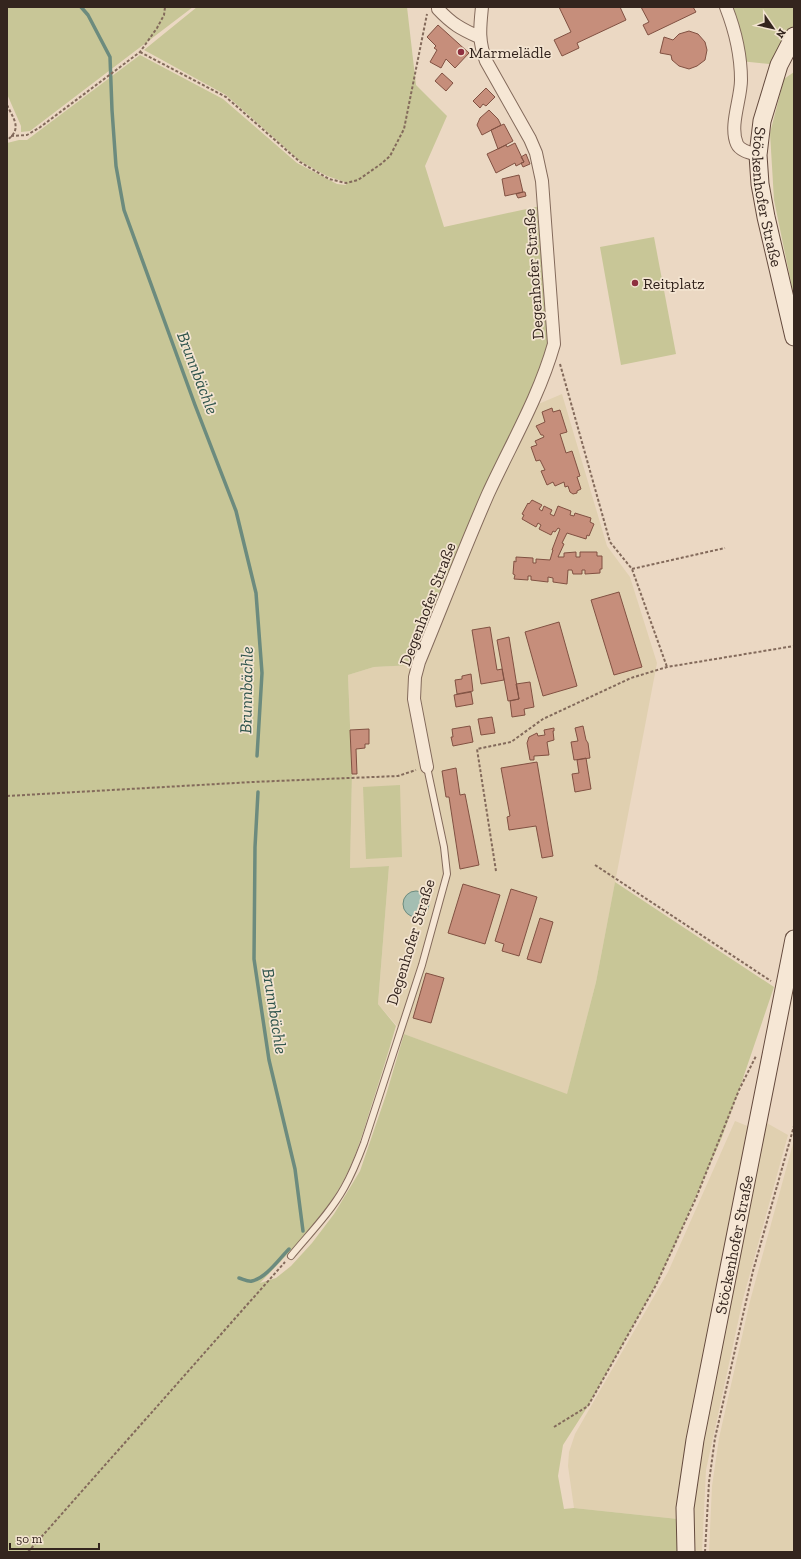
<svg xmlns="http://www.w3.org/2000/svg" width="801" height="1559" font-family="'Zilla Slab',serif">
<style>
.farmland{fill:#e0d0b0}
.green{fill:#c8c697}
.water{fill:#a4beb2;stroke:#6c8b7e}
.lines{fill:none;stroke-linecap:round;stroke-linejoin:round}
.stream{stroke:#6c8b7e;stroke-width:3.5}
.building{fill:#c68e7b;stroke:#815142}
.service-casing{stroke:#836a5b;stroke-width:8}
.minor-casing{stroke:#836a5b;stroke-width:14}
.secondary-casing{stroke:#654b3e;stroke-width:19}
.path{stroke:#836a5b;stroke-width:2;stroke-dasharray:3 2;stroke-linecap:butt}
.service{stroke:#f6e7d5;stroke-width:6}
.minor{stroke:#f6e7d5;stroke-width:12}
.secondary{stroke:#f6e7d5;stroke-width:17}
.poi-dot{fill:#8e2f3f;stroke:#f3e4d1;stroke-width:1.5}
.labels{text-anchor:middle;stroke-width:3.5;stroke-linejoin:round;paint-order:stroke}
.poi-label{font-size:16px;fill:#34251e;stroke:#f3e4d1;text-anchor:start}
.street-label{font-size:16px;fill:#34251e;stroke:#f3e4d1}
.water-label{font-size:17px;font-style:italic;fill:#2e534b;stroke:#f3e4d1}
</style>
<rect width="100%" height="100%" fill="#ebd8c3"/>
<path class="farmland" d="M 562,394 L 607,546 L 630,577 L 657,663 L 596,982 L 567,1095 L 404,1034 L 378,1004 L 389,866 L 350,868 L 352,774 L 348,675 L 374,667 L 414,665 L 457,583 L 493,497 L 536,405 Z
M 735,1121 L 750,1127 L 678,1519 L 574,1508 L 568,1466 L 569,1452 L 575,1434 L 668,1272 Z
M 765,1122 L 788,1135 L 743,1299 L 706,1470 L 702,1552 L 691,1552 L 690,1533 L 697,1469 Z
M 794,1140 L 794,1552 L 709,1552 L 712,1486 L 719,1438 L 750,1301 Z"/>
<path class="green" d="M 7,7 L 193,7 L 30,131 L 21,132 L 21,126 L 7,94 Z
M 197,7 L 407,7 L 416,85 L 447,116 L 425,166 L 444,227 L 545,205 L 550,341 L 544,364 L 414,665 L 374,667 L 348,675 L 352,774 L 350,868 L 389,866 L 378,1004 L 396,1026 C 388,1054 379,1082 370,1110 C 362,1136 354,1163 340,1187 C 319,1222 289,1253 260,1283 L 276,1278 L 291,1266 L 312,1243 L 334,1214 L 360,1171 L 386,1095 L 404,1034 L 567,1094 L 596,982 L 615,882 L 774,987 L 739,1090 L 722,1137 L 674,1247 L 656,1285 L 588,1406 L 563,1445 L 558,1476 L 564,1509 L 574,1508 L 678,1519 L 679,1552 L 7,1552 L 7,143 L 19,140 L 27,140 L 140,55 L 223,99 L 297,163 L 337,184 L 346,185 L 345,182 L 327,176 L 300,161 L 226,95 L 144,50 Z
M 726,7 L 794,7 L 794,36 L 779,65 L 740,61 Z
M 794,72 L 794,297 L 774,200 L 770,133 L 784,79 Z
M 654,237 L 676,354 L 621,365 L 600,247 Z
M 400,785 L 402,857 L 366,859 L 363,787 Z"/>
<path class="water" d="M403 904a13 13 0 1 1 26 0a13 13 0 1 1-26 0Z"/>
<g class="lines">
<path class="stream" d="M 81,7 L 88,15 L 110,57 L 112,110 L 116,166 L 124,210 L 195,405 L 236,511 L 256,593 L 262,673 L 257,756
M 258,792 L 255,847 L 254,959 L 269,1060 L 295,1169 L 303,1231
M 239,1278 C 243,1279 248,1282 252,1281 C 266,1278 279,1259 289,1249"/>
</g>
<path class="building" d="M 559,7 L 620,7 L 626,20 L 577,43 L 579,48 L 562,56 L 554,40 L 571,32 Z
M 641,7 L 693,7 L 696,12 L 648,35 L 643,25 L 649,22 Z
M 438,25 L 469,53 L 455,68 L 446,59 L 441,68 L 430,62 L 437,50 L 434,48 L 436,46 L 427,37 Z
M 689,31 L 698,34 L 705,42 L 707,50 L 705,60 L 697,66 L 689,69 L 679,66 L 672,60 L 671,55 L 660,53 L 664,37 L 673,40 L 679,34 Z
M 442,73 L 453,83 L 446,91 L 435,81 Z
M 486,88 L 495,97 L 486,106 L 483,104 L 480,108 L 473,101 Z
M 489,110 L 498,119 L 501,125 L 482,135 L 477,125 L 480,118 Z
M 504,124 L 513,141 L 498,149 L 491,130 Z
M 515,143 L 524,162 L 516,166 L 515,163 L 496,173 L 487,154 L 506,145 L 507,147 Z
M 526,154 L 530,164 L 523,167 L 521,163 L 524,162 L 521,157 Z
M 519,175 L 523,192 L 505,196 L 502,179 Z
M 523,192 L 525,192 L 526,196 L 518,198 L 516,194 Z
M 552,408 L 553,412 L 560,410 L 567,432 L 560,434 L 566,453 L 572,451 L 580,476 L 577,477 L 581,489 L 577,491 L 577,493 L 573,494 L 570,492 L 568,486 L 565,487 L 564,482 L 555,486 L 553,482 L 547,485 L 541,471 L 545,470 L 540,460 L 536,461 L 531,447 L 537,445 L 535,441 L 544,437 L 543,435 L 541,435 L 536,426 L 545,422 L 542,412 Z
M 532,500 L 542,505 L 539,509 L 542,511 L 544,506 L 552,510 L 550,514 L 554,516 L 558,506 L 571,511 L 570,515 L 574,516 L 575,513 L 591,518 L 590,522 L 594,524 L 589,536 L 587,535 L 586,539 L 567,533 L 562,543 L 564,544 L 558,557 L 564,557 L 564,553 L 576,552 L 576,557 L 580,557 L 580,552 L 597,552 L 597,556 L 602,556 L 602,569 L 600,569 L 600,573 L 585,574 L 585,570 L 582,570 L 582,574 L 573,574 L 572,570 L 568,570 L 567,584 L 553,582 L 553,578 L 548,577 L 548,582 L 531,580 L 531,576 L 528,576 L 528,580 L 514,579 L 515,575 L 513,574 L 514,561 L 516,562 L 516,557 L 533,558 L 533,563 L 536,563 L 536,559 L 550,560 L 553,550 L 552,550 L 560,529 L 558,528 L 555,532 L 553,531 L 551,535 L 539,529 L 541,525 L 538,523 L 536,527 L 522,519 L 524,515 L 522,514 L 528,503 L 529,504 Z
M 619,592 L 642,667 L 614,675 L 591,600 Z
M 559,622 L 577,686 L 543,696 L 525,632 Z
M 490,627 L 497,670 L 502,669 L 504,680 L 481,684 L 472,630 Z
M 509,637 L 519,699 L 508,701 L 497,640 Z
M 471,674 L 473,691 L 457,694 L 455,680 L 462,679 L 462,676 Z
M 530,682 L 534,707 L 524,709 L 525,715 L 512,717 L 510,701 L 519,699 L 516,684 Z
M 471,692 L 473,704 L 456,707 L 454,695 Z
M 492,717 L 495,733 L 481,735 L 478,719 Z
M 470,726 L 473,742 L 453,746 L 451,737 L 453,737 L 452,729 Z
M 583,726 L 586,740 L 588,743 L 590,758 L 574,760 L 571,742 L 578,741 L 575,728 Z
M 554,728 L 554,731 L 553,731 L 554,740 L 547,742 L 549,755 L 534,756 L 534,760 L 530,760 L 527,743 L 529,737 L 537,733 L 538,736 L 545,735 L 544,730 Z
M 369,729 L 369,744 L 365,744 L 365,748 L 356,749 L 357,774 L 352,774 L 350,730 Z
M 586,758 L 591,789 L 575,792 L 572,774 L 579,773 L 577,760 Z
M 537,762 L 553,856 L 542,858 L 536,826 L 509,830 L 507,817 L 510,816 L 501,768 Z
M 456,768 L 460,795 L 465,794 L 479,865 L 460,869 L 449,797 L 446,797 L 442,771 Z
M 463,884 L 500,895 L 485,944 L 448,933 Z
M 511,889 L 537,897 L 519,956 L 502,951 L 504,944 L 495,941 Z
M 540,918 L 553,922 L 541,963 L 527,959 Z
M 426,973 L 444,978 L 431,1023 L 413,1018 Z"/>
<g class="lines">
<g class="service-casing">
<path id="service" d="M 291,1256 C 309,1234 330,1213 344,1188 C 352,1174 358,1159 364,1143 L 422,965 L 447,874 L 444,847 L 427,767"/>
</g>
<g class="minor-casing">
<path id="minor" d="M 438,7 L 438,9 C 452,24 461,29 479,37
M 726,7 C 735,30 741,55 741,80 C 741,99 729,126 737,144 C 740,151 751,153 758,155
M 427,767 L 414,699 L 415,677 L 419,662 C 442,606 464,549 488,494 C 511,444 539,397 554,344 L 542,181 L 536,153 L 530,139 L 486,61 C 478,41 480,27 482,7"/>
</g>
<g class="secondary-casing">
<g id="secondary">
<path id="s1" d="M 794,36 L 779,65 L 762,121 L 758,155 L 760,184 L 766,217 L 794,337"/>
<path id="s2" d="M 686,1552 L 685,1508 L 695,1440 L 794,939"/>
</g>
</g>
<path class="path" d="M 140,52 L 226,97 L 300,162 L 329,179 L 346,183 L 358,180 L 381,164 L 390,156 L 404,129 L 427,14
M 7,105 C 13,118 23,129 7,140
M 11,136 L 27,135 L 39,128 L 140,52 L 157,28 L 164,15 L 165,7
M 560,364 L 610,542 L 632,569 L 667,667
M 632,569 L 725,548
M 7,796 L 252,782 L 398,776 L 416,770
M 595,865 L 771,981
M 496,871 L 477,749 L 511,742 L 543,719 L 631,678 L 667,667 L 794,646
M 554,1427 L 588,1406 L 656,1285 L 696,1198 L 739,1090 L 756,1056
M 28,1552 L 285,1262
M 705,1552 L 709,1482 L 715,1438 L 753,1271 L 794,1126"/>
<use href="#service" class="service"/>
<use href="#minor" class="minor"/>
<use href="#secondary" class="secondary"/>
</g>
<g class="poi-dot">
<circle cx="461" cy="52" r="4"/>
<circle cx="635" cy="283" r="4"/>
</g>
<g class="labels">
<g class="poi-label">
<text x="469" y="58">Marmelädle</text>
<text x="643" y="289">Reitplatz</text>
</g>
<g class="street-label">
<text dy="6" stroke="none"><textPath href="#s1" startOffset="168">Stöckenhofer Straße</textPath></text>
<text transform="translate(533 274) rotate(-94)" y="6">Degenhofer Straße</text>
<text transform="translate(427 604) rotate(-69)" y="6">Degenhofer Straße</text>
<text transform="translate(410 942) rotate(-73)" y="6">Degenhofer Straße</text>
<text dy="6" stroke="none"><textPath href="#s2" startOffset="312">Stöckenhofer Straße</textPath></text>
</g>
<g class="water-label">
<text transform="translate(198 373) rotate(69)" y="6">Brunnbächle</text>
<text transform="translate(246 690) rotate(-89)" y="6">Brunnbächle</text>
<text transform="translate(275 1011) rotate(81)" y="6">Brunnbächle</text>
</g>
</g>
<rect width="801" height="1559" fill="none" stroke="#34251e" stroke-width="16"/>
<g transform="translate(773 28) rotate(124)" stroke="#f3e4d1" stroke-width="3" paint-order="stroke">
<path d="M0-3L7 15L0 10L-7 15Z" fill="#34251e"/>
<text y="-6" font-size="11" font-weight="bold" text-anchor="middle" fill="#34251e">N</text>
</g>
<path d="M10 1543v6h89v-6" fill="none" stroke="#34251e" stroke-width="2"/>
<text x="16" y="1543" font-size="12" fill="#34251e" stroke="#f3e4d1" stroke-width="3" paint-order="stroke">50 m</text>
</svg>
